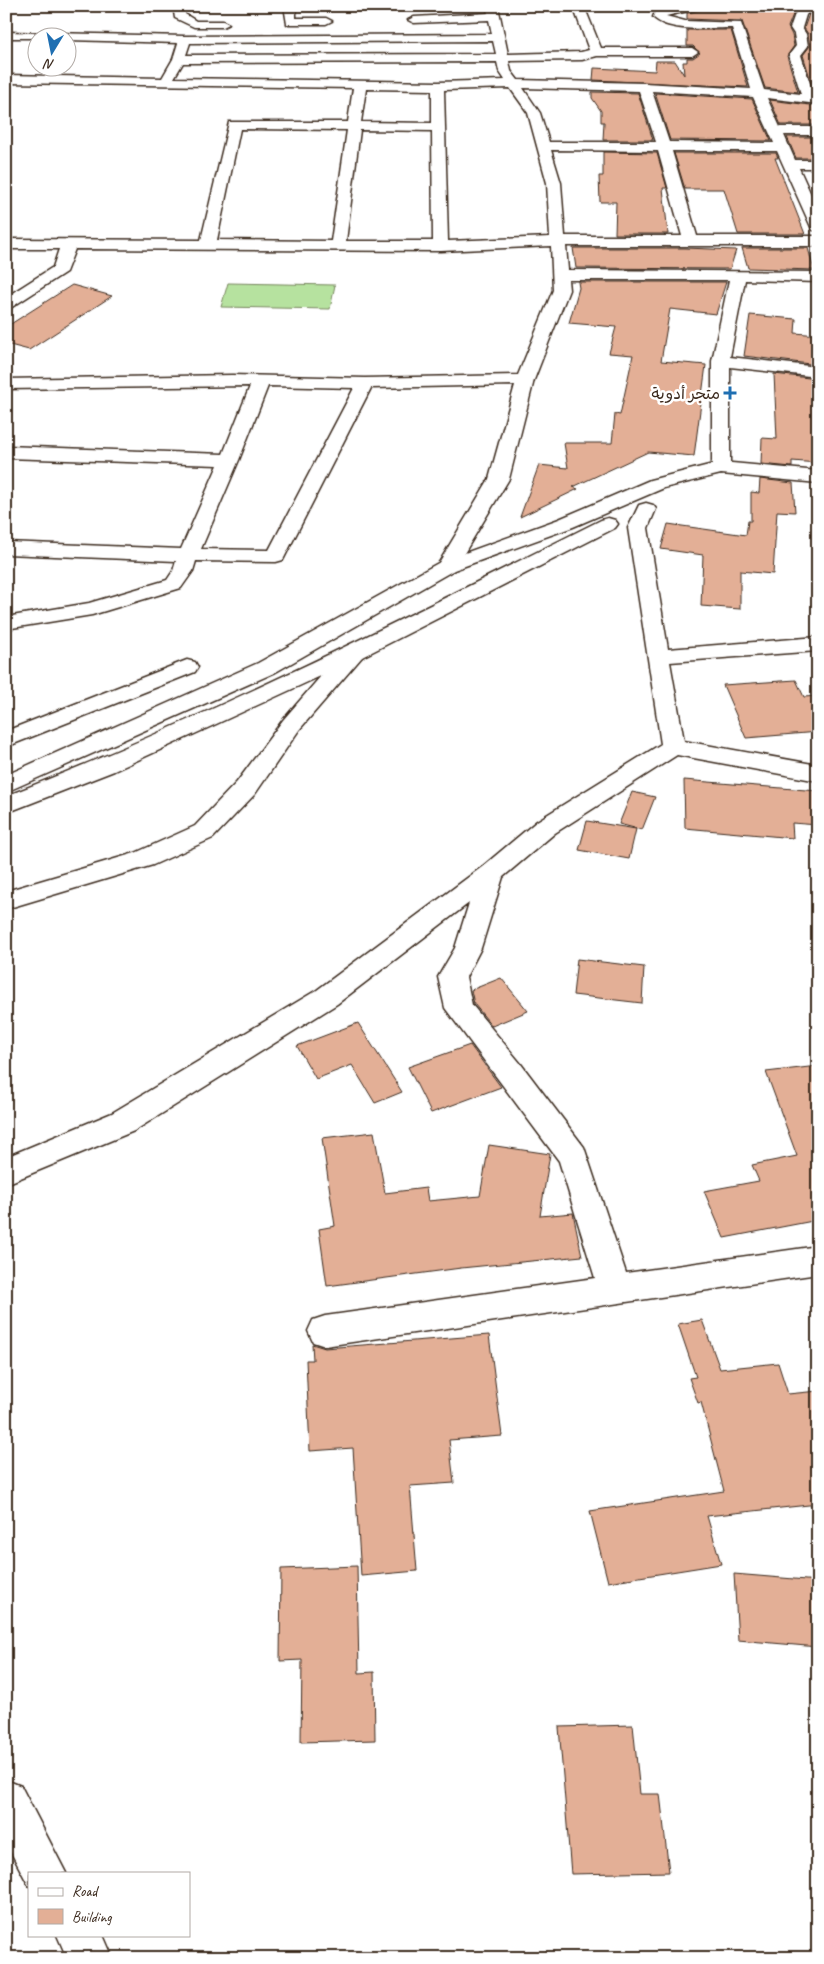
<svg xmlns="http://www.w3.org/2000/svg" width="824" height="1964" font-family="Caveat,'Playpen Sans Arabic',sans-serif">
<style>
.green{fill:#b6e29f;stroke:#78865e}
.building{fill:#e3af96;stroke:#3b2a1e}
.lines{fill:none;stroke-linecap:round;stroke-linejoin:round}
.minor-casing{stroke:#3b2a1e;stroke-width:3}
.primary-casing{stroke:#3b2a1e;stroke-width:3}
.minor{fill:#fff;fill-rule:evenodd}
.primary{fill:#fff;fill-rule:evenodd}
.poi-dot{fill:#1f6fb2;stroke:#fff;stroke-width:2}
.labels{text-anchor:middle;stroke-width:5;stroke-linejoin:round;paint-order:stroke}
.far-poi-label{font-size:16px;fill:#3b2a1e;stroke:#fff;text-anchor:end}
</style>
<rect width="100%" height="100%" fill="#fff"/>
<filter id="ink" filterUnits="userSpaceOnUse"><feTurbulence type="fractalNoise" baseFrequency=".02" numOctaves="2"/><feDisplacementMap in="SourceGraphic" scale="10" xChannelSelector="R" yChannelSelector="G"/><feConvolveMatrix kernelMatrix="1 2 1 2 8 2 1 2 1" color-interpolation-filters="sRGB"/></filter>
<g filter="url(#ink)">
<path class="green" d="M 228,283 L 335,285 L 330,309 L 221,307 Z"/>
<path class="building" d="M 703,7 L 794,12 L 788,27 L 792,35 L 794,46 L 787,56 L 798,92 L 765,88 L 742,21 L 687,19 L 687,13 L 701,10 Z
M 809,14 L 818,15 L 818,94 L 815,94 L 803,55 L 810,46 L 808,34 L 804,28 Z
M 687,30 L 731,30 L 748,87 L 593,80 L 594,68 L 655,71 L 656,61 L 675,61 L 684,75 L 683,62 L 687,62 L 687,58 L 693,58 L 700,53 L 693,46 L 687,46 Z
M 592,92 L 638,93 L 653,140 L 603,140 L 604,122 L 601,122 L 601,111 L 592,98 Z
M 655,93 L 752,99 L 771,141 L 670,140 Z
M 770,100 L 818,106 L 818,125 L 781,125 Z
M 787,137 L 818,137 L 818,158 L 796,158 Z
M 603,152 L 657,153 L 667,188 L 663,188 L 668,234 L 615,234 L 616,202 L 600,202 L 599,176 L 603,176 Z
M 674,153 L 776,153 L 778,158 L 775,158 L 805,234 L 738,234 L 724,189 L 685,189 Z
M 573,248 L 685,248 L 736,250 L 730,269 L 576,268 Z
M 742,248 L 808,248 L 814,270 L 748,268 Z
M 578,282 L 726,282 L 716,314 L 670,309 L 661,361 L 706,365 L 694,456 L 648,452 L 573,487 L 578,489 L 520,517 L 539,465 L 568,468 L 564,443 L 612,443 L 615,414 L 620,415 L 633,355 L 609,353 L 616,327 L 569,323 L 579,288 Z
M 72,285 L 112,296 L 29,350 L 6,344 L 6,327 Z
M 750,315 L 796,319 L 795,333 L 818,335 L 818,365 L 744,356 Z
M 774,374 L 818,379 L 818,463 L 792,461 L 792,467 L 761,464 L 762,438 L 777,439 Z
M 760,479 L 793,483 L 795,512 L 777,511 L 773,574 L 740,571 L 740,609 L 701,606 L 703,555 L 661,549 L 668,524 L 746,535 L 748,521 L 751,521 L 751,492 L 759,493 Z
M 796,680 L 804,697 L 818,696 L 818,732 L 746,738 L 723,685 Z
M 684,780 L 818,791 L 818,825 L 792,823 L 793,838 L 685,828 Z
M 632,792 L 655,797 L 642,830 L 619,824 Z
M 587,821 L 636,829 L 629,859 L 579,850 Z
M 577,959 L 644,967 L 642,1003 L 573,995 Z
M 501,978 L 528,1011 L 492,1026 L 474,1004 L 471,990 Z
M 358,1023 L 402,1092 L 375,1103 L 352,1065 L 316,1079 L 297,1046 Z
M 470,1045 L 501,1087 L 431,1113 L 408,1067 Z
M 818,1066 L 818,1220 L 724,1238 L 704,1191 L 759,1181 L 752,1165 L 797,1156 L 766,1072 Z
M 374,1132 L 385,1193 L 426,1188 L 428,1201 L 480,1196 L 489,1145 L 550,1154 L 540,1216 L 573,1213 L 582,1256 L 461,1268 L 327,1286 L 319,1229 L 335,1226 L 322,1138 Z
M 702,1320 L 720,1369 L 778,1363 L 788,1394 L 818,1391 L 818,1504 L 707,1516 L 721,1564 L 608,1582 L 590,1511 L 724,1491 L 701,1402 L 698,1403 L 689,1378 L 696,1377 L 678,1324 Z
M 489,1335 L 502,1436 L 449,1440 L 454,1483 L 410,1486 L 417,1571 L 361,1576 L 353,1448 L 310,1451 L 306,1360 L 313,1360 L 312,1344 L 325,1348 Z
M 357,1566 L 359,1673 L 374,1672 L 375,1740 L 301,1742 L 302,1660 L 280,1661 L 281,1569 Z
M 734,1574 L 818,1581 L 818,1647 L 738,1640 Z
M 633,1725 L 640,1794 L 660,1794 L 669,1872 L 571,1874 L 559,1727 Z"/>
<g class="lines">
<g class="minor-casing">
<path id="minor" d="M 173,6 L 185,6 L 185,14 L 196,21 L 223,21 L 229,24 L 223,27 L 194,27 L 175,18 Z
M 284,6 L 296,6 L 296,18 L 326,18 L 332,21 L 326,24 L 287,24 Z
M 486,6 L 498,6 L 508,54 L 581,52 L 589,50 L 573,6 L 584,6 L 601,48 L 692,48 L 698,52 L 692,56 L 597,56 L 582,60 L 509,61 L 511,71 L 518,80 L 644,83 L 751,89 L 732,28 C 711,28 668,33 653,17 L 655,12 C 671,8 686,6 702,6 L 701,8 L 666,16 L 685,21 L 741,23 L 764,90 L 801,94 L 789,55 L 796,46 L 794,34 L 790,28 L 795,14 L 802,6 L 813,6 L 806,15 L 802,28 L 806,34 L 808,46 L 801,55 L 814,96 L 818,96 L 818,104 L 767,98 L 780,127 L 818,127 L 818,135 L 784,135 L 795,160 L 818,160 L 818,168 L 799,168 L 818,210 L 818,231 L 813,230 L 811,227 L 777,151 L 672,151 L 697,236 L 818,236 L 818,246 L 566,246 L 568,270 L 818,272 L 818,282 L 745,280 L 730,357 L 818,367 L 818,377 L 730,367 L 730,468 L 728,472 L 721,474 L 714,472 L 712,468 L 712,361 L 729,280 L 568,280 L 569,290 L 534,380 L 509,479 L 454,570 L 447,572 L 440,570 L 437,566 L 489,479 L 515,385 L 371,388 L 283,560 L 276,562 L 196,561 L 193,571 L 181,588 L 92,615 L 6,629 L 6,617 L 89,603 L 167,580 L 173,571 L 176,561 L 6,554 L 6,542 L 181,549 L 218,465 L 6,458 L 6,446 L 223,454 L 250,386 L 6,389 L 6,379 L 232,375 L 365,378 L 518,375 L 553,290 L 551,246 L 441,251 L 75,249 L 66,272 L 12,307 L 6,309 L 6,297 L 53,267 L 59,249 L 6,249 L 6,239 L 201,240 L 229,122 L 348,122 L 353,88 L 6,83 L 6,75 L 162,78 L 173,59 L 178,43 L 68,40 L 68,38 L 6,38 L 6,32 L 185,36 L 492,34 L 489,20 L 414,23 L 408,20 L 414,17 L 488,13 ZM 493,41 L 496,54 L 186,55 L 190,43 ZM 497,62 L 499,71 L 505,80 L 438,82 L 174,78 L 183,63 ZM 510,88 L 528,113 L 547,183 L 550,237 L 448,241 L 444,90 ZM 523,88 L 639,91 L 656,142 L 549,142 L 540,113 ZM 366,89 L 432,90 L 432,123 L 361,122 ZM 652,91 L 753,97 L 774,143 L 669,142 ZM 240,129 L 347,130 L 331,241 L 217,240 ZM 360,130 L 432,131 L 433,241 L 346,241 ZM 551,150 L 658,151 L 682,236 L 565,236 L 561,183 ZM 268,386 L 354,388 L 269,550 L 201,549 L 239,460 Z
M 646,503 L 653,505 L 656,509 L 648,528 L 668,649 L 818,637 L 818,651 L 670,662 L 684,741 L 818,765 L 818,781 L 677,755 L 555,833 L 503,877 L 481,948 L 466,977 L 472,1005 L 521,1064 L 584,1147 L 626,1273 L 818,1246 L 818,1274 L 325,1346 L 313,1342 L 308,1331 L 313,1320 L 325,1316 L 595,1278 L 559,1161 L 445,1008 L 438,977 L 455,948 L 469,903 L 337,1004 L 134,1131 L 6,1184 L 6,1157 L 112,1113 L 317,990 L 482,867 L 537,821 L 661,744 L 628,528 L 639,505 Z
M 354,645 L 362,647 L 365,652 L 362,657 L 299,730 L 255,794 L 213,838 L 153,865 L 6,909 L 6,891 L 135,853 L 195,826 L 237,782 L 283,720 L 346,647 Z
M 187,660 L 195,662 L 198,667 L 195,672 L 6,747 L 6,731 Z
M 6,1780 L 21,1786 L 66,1873 L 29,1873 L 29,1886 L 6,1843 Z
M 57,1935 L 103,1935 L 113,1958 L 67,1958 Z"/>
</g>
<g class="primary-casing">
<path id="primary" d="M 721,462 L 818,471 L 818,483 L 721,474 L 664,488 L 573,527 L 454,570 L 274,673 L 6,792 L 6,775 L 258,663 L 440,562 L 559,519 L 650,480 Z
M 608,518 L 615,520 L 618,524 L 615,528 L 362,657 L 114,771 L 6,813 L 6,796 C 210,717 405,618 601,520 Z"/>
</g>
<use href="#minor" class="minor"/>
<use href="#primary" class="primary"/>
</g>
</g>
<path class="poi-dot" d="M727.5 385.5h5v5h5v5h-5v5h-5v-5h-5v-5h5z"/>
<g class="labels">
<g class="far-poi-label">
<text x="720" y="399">متجر أدوية</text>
</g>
</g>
<rect width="824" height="1964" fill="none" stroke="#fff" stroke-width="25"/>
<rect x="12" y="12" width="799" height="1939" fill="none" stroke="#3b2a1e" stroke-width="2" filter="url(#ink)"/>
<rect x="28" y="1872" width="162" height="65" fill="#ffffff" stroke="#b1aaa5"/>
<rect x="38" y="1888" width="25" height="8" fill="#ffffff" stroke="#b1aaa5"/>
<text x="72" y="1896" font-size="15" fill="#3b2a1e">Road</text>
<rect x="38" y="1909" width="25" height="15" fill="#e3af96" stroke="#b1aaa5"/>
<text x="72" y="1922" font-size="15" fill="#3b2a1e">Building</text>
<g transform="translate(52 52) rotate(190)"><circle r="24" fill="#ffffff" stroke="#b1aaa5"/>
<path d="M0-4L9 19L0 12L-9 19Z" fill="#1f6fb2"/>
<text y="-8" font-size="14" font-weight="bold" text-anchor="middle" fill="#3b2a1e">N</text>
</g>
</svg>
